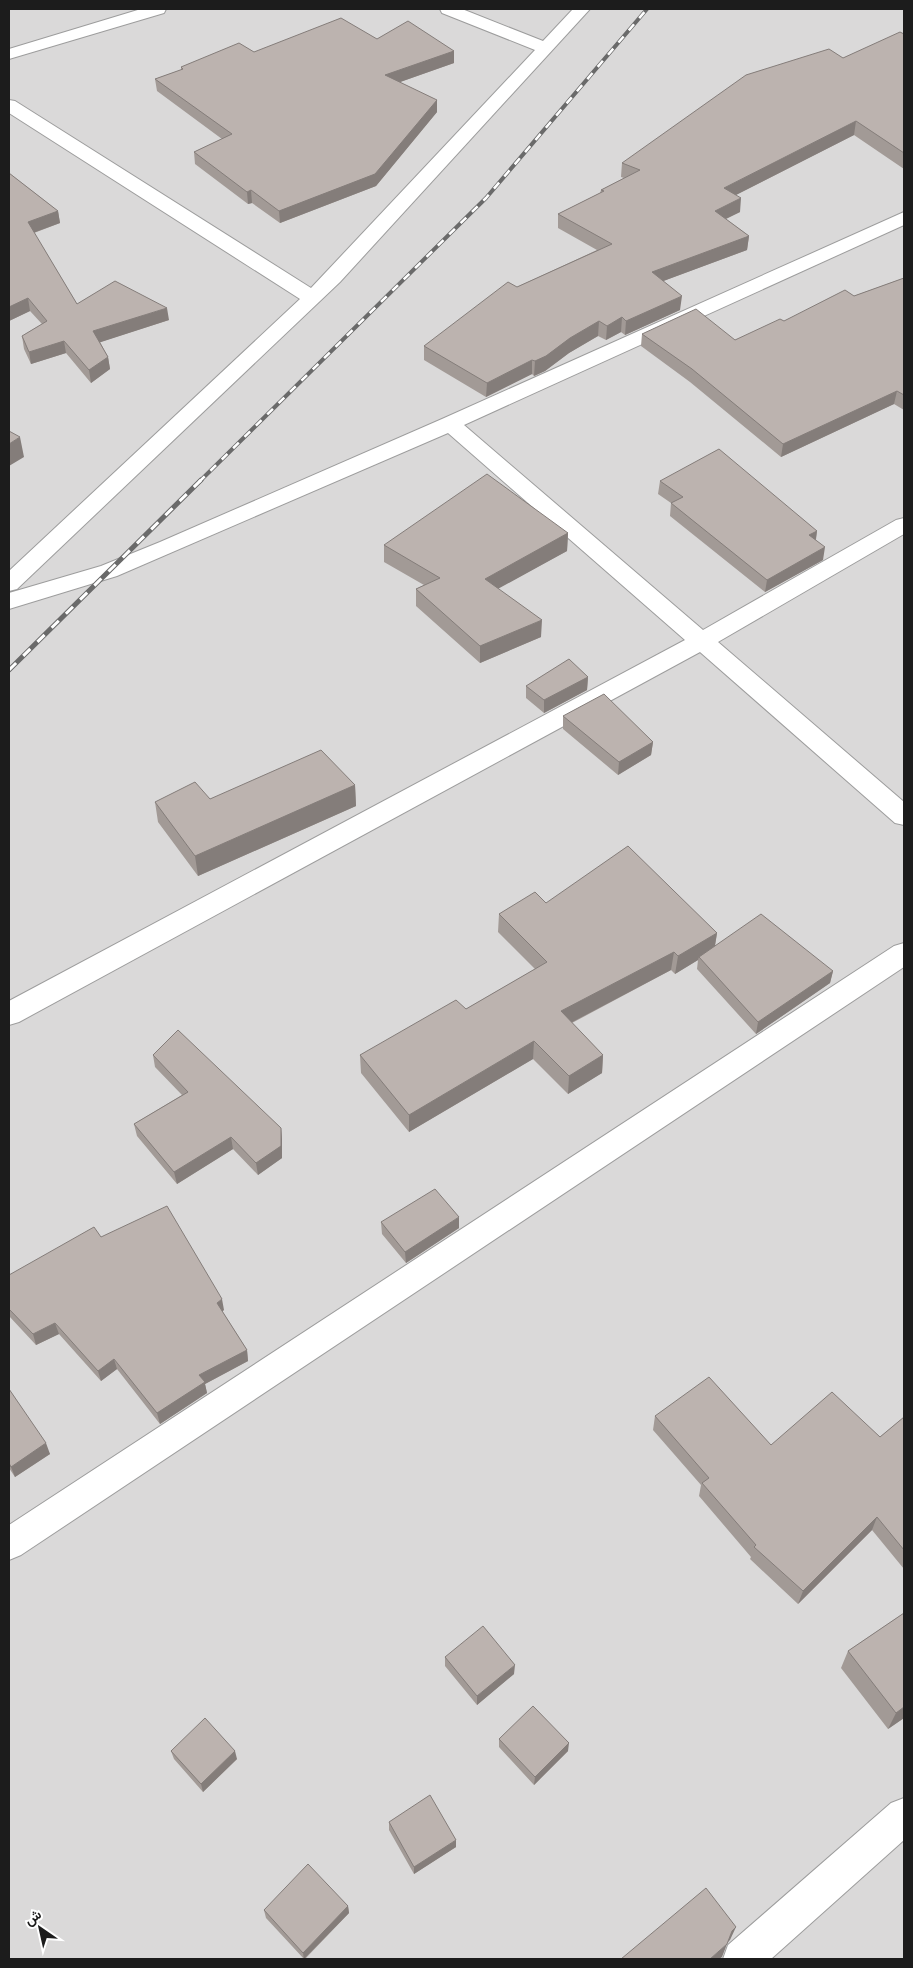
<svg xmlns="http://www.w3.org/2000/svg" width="913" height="1968" font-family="'Asap Condensed',Vazirmatn,sans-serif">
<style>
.residential{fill:#dad9d9}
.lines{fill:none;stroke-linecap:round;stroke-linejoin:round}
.minor-casing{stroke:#9d9d9d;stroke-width:2}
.minor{fill:#fff;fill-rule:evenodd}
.rail-far1-casing{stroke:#6a6a6a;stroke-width:4}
.rail-casing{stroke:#6a6a6a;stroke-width:5}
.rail-far1{stroke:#fff;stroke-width:2.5;stroke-dasharray:8;stroke-linecap:butt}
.rail{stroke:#fff;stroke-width:3;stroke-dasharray:10;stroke-linecap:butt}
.wall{fill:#a29a96}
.shaded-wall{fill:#847d7a}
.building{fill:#bcb3af;stroke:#847d7a}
</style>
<rect width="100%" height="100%" fill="#ece8e2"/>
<path class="residential" d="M 9,9 L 904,9 L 904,1959 L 9,1959 Z"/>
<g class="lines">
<g class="minor-casing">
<path id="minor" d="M 141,9 L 166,9 L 164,13 L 9,59 L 9,49 Z
M 440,9 L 462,9 L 543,41 L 573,9 L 590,9 L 340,282 L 17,589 L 9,591 L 9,571 L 300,299 L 9,113 L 9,100 L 15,101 L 311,288 L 535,50 L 442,13 Z
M 904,212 L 904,225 L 464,425 L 703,630 L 896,520 L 904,518 L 904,534 L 718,642 L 904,802 L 904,825 L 895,823 L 700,652 L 19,1022 L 9,1025 L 9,1001 L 685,640 L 448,433 L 117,576 L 9,609 L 9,593 L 101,566 L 160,542 L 442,419 Z
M 904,943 L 904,967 L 21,1555 L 9,1560 L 9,1525 L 894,946 Z
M 904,1798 L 904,1840 L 771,1959 L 723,1959 L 728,1945 L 891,1803 Z"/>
</g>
<use href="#minor" class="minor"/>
<g class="rail-far1-casing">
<path id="rail-far1" d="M 199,482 L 486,198 L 647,9"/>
</g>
<g class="rail-casing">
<path id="rail" d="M 9,670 L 201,480"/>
</g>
<use href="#rail-far1" class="rail-far1"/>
<use href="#rail" class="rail"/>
</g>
<path class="wall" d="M 904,34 L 904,169 L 854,135 L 736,195 L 740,212 L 726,219 L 749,236 L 747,250 L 663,281 L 680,310 L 625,335 L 621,332 L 606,340 L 598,336 L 569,353 L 545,371 L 534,376 L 532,374 L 486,397 L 424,360 L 424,346 L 517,287 L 597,250 L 558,228 L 558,214 L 600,193 L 601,190 L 624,178 L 621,177 L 622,163 L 843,58 Z
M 377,39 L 454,51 L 454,63 L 400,82 L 437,112 L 376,186 L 280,223 L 252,203 L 248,204 L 195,164 L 194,152 L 222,139 L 157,91 L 155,79 L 181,70 L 181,67 L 254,52 Z
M 9,173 L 58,211 L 60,223 L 34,233 L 77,304 L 169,320 L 100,342 L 108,357 L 110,369 L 91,383 L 66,353 L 31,364 L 24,349 L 22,336 L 42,324 L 30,311 L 9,321 Z
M 904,278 L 904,410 L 894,404 L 781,457 L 690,382 L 641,346 L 642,334 L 735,340 L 784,321 Z
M 660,481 L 817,531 L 816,540 L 823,560 L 765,592 L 670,516 L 671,503 L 658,494 Z
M 568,533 L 567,551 L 498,588 L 541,637 L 480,663 L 416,606 L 416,589 L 424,585 L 384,562 L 384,545 Z
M 588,677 L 587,690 L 544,713 L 526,698 L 526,686 Z
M 563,716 L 653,742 L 651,755 L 618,775 L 563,729 Z
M 355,785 L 356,806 L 198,876 L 158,822 L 155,802 L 210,799 Z
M 546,903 L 717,933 L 715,946 L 833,971 L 830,983 L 756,1034 L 697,969 L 698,960 L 675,974 L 671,970 L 572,1023 L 603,1055 L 602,1073 L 568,1094 L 533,1059 L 409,1132 L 361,1073 L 360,1055 L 466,1009 L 535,969 L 498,932 L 499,914 Z
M 153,1055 L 281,1128 L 282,1140 L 282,1158 L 258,1175 L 233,1149 L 177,1184 L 137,1136 L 134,1124 L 182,1095 L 155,1067 Z
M 381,1222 L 459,1228 L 406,1263 L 382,1234 Z
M 9,1275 L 224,1310 L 222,1311 L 247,1350 L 248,1361 L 205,1384 L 207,1393 L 160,1424 L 117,1369 L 101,1381 L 59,1334 L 36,1345 L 9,1316 Z
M 9,1389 L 50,1454 L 15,1477 L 9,1468 Z
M 655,1416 L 771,1445 L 880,1437 L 904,1417 L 904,1569 L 872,1530 L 798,1604 L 750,1559 L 751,1557 L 699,1496 L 701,1485 L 653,1430 Z
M 904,1613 L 904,1718 L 888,1729 L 841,1668 L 848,1651 Z
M 445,1657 L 514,1674 L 477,1705 L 445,1666 Z
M 499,1739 L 568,1751 L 534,1785 L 499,1747 Z
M 171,1751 L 237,1759 L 203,1792 L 174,1759 Z
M 389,1822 L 456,1847 L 414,1874 L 389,1830 Z
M 348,1906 L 349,1913 L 305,1959 L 304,1959 L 266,1918 L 264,1910 Z"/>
<path class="shaded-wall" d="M 454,51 L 454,63 L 386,87 L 385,75 Z
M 437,100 L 437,112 L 376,186 L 280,223 L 279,211 Z
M 856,121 L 854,135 L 722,202 L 724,188 Z
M 251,190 L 252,203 L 248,204 L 247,192 Z
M 741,198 L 740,212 L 713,225 L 715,211 Z
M 58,211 L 60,223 L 30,234 L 28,222 Z
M 749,236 L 747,250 L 650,286 L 652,272 Z
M 682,296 L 680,310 L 625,335 L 626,321 Z
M 28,298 L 30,311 L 9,321 L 9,307 Z
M 167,308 L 169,320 L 95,344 L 93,331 Z
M 622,317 L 621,332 L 606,340 L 607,326 Z
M 599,321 L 598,336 L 569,353 L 545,371 L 534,376 L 535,361 L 570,338 Z
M 64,341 L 66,353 L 31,364 L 29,352 Z
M 108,357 L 110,369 L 91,383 L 89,370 Z
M 532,360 L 532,374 L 486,397 L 487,383 Z
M 897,391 L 894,404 L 781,457 L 783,444 Z
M 20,437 L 24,457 L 9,466 L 9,444 Z
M 817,531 L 815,544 L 809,535 Z
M 568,533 L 567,551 L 485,596 L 485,579 Z
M 825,547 L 823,560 L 765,592 L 767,580 Z
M 542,620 L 541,637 L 480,663 L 480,646 Z
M 588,677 L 587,690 L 544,713 L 544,700 Z
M 653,742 L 651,755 L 618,775 L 619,762 Z
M 355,785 L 356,806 L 198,876 L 195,856 Z
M 717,933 L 714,951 L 699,957 L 698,960 L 675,974 L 678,956 Z
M 674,952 L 671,970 L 559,1029 L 561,1011 Z
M 833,971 L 830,983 L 756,1034 L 758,1022 Z
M 534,1041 L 533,1059 L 409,1132 L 409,1115 Z
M 603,1055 L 602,1073 L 568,1094 L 569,1076 Z
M 281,1128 L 282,1140 L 282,1158 L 258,1175 L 256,1163 Z
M 231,1137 L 233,1149 L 177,1184 L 174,1172 Z
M 459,1217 L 459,1228 L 406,1263 L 405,1252 Z
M 222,1299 L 224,1310 L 219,1314 L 217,1303 Z
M 55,1323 L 59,1334 L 36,1345 L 33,1334 Z
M 247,1350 L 248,1361 L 205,1384 L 207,1393 L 160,1424 L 157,1413 L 199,1375 Z
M 114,1359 L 117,1369 L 101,1381 L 98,1371 Z
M 46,1443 L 50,1454 L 15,1477 L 11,1467 Z
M 877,1517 L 872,1530 L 798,1604 L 803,1591 Z
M 515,1665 L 514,1674 L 477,1705 L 477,1696 Z
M 904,1707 L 904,1718 L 888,1729 L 896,1713 Z
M 569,1743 L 568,1751 L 534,1785 L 535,1777 Z
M 235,1751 L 237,1759 L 203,1792 L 201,1784 Z
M 456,1840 L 456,1847 L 414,1874 L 414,1867 Z
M 348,1906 L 349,1913 L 304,1959 L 303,1953 Z
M 736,1927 L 730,1940 L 726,1944 L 732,1931 Z
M 727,1944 L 722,1957 L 719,1959 L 710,1959 Z"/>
<path class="building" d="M 341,18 L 377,39 L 408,21 L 454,51 L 385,75 L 437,100 L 375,174 L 279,211 L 251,190 L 247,192 L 194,152 L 232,134 L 155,79 L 183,69 L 181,67 L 239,43 L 254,52 Z
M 900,32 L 904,34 L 904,153 L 856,121 L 724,188 L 741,198 L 715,211 L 749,236 L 652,272 L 682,296 L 626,321 L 622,317 L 607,326 L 599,321 L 570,338 L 546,356 L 535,361 L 532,360 L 487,383 L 424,346 L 508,282 L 517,287 L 612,244 L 558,214 L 604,191 L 601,190 L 640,170 L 622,163 L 746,75 L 829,49 L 843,58 Z
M 9,173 L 58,211 L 28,222 L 77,304 L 115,281 L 167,308 L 93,331 L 108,357 L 89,370 L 64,341 L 29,352 L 22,336 L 47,321 L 28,298 L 9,307 Z
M 904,278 L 904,395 L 897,391 L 783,444 L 692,369 L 642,334 L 696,309 L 735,340 L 780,319 L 784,321 L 845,290 L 854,296 Z
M 9,431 L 20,437 L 9,444 Z
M 719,449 L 817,531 L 809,535 L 825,547 L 767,580 L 671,503 L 683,497 L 660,481 Z
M 487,474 L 568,533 L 485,579 L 542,620 L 480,646 L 416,589 L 440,578 L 384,545 Z
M 569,659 L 588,677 L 544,700 L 526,686 Z
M 604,694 L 653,742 L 619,762 L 563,716 Z
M 321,750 L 355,785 L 195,856 L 155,802 L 195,782 L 210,799 Z
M 628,846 L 717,933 L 678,956 L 674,952 L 561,1011 L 603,1055 L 569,1076 L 534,1041 L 409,1115 L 360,1055 L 456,1000 L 466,1009 L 547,962 L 499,914 L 535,892 L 546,903 Z
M 761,914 L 833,971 L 758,1022 L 699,957 Z
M 178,1030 L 281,1128 L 281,1146 L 256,1163 L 231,1137 L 174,1172 L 134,1124 L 188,1092 L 153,1055 Z
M 435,1189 L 459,1217 L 405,1252 L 381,1222 Z
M 167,1206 L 222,1299 L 217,1303 L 247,1350 L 199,1375 L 205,1382 L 157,1413 L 114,1359 L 98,1371 L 55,1323 L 33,1334 L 9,1309 L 9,1275 L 94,1227 L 101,1237 Z
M 709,1377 L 771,1445 L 832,1392 L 880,1437 L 904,1417 L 904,1550 L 877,1517 L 803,1591 L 754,1547 L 756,1545 L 702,1483 L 709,1478 L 655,1416 Z
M 9,1389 L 46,1443 L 11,1467 L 9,1463 Z
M 904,1613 L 904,1707 L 896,1713 L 848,1651 Z
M 483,1626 L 515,1665 L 477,1696 L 445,1657 Z
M 533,1706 L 569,1743 L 535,1777 L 499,1739 Z
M 205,1718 L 235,1751 L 201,1784 L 171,1751 Z
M 430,1795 L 456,1840 L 414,1867 L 389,1822 Z
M 308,1864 L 348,1906 L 303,1953 L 264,1910 Z
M 706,1888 L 736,1927 L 732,1931 L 727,1944 L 710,1959 L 621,1959 Z"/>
<rect width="913" height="1968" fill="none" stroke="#1c1c1c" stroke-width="20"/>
<g transform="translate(40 1928) rotate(326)" stroke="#ffffff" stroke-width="4" paint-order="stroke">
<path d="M0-4L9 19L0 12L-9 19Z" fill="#1c1c1c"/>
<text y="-8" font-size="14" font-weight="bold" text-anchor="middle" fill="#1c1c1c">ش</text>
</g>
</svg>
